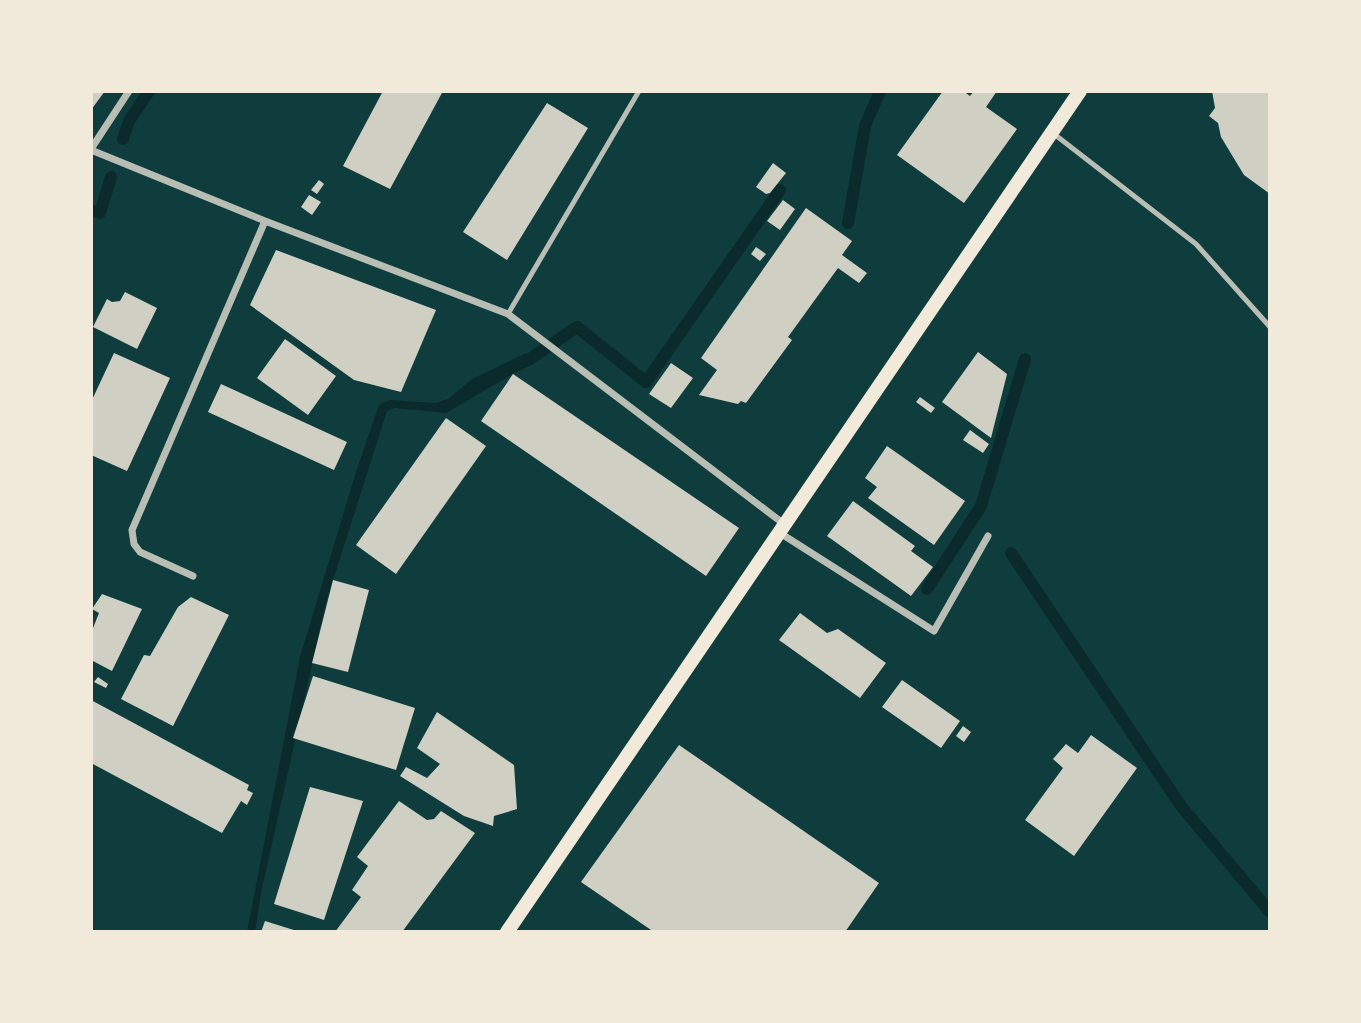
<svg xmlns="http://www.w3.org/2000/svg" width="1361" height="1023" font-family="Karla,sans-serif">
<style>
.water{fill:#0a2a2b}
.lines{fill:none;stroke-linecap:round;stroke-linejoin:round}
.stream{stroke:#0a2a2b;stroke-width:12}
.building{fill:#cfcfc3}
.service{stroke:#b8beb3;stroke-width:5}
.minor{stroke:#b8beb3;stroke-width:7}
.secondary{stroke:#f1e9da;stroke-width:14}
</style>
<rect width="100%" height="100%" fill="#0f3d3e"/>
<path class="water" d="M 526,353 L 532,363 L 446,413 L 395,408 L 387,411 L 326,602 L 261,893 L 255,932 L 247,932 L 300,657 L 357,469 L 379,405 L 390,400 L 435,403 L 448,399 L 472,379 Z"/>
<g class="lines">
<path class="stream" d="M 123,139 L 129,121 L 149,91
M 93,211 L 100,213 L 111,177
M 848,223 L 865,126 L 880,91
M 515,366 L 530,359 L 577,327 L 646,382 L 780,190
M 1011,553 L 1181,806 L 1270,912
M 927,589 L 981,506 L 1025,359"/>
</g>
<path class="building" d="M 91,91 L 105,91 L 91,110 Z
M 383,91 L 443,91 L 390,189 L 343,166 Z
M 943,91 L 963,91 L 970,96 L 974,91 L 997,91 L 986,107 L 1017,129 L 964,203 L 897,155 Z
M 1212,91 L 1270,91 L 1270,194 L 1244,175 L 1221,137 L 1218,123 L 1209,116 L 1215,108 Z
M 547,103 L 588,128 L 507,260 L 463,232 Z
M 773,163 L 786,173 L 770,193 L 766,194 L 756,187 Z
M 319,180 L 324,184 L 317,194 L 311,190 Z
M 309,195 L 321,202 L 312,215 L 301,207 Z
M 783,200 L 795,209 L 780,230 L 767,221 Z
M 806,208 L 852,241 L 842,255 L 867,273 L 859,283 L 838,268 L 788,337 L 792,340 L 746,403 L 741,401 L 738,404 L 699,395 L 717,370 L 701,358 Z
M 756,247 L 766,254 L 760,261 L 751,254 Z
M 276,250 L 436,310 L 401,392 L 354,380 L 250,305 Z
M 125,292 L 157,308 L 137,349 L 93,327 L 107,299 L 112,302 L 120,301 Z
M 285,339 L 336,376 L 308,415 L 257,378 Z
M 978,352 L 1007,374 L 991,438 L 942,402 Z
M 114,353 L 170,378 L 127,471 L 91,455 L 91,402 Z
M 671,363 L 693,378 L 671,408 L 649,394 Z
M 513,374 L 739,528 L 706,576 L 481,421 Z
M 221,384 L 347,442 L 334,470 L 208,412 Z
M 920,397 L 935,408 L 931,413 L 916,402 Z
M 446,418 L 486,446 L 396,574 L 356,545 Z
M 970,430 L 989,444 L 983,453 L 963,440 Z
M 887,446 L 965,501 L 934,545 L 868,498 L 877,487 L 865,478 Z
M 853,501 L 915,546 L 911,551 L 933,567 L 911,596 L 827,536 Z
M 333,580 L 369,590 L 348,672 L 312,663 Z
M 102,594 L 142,609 L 112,671 L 91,660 L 91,633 L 99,613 L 92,609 Z
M 191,597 L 229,615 L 173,726 L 121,699 L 144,655 L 150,656 L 178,607 Z
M 800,613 L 827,633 L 838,629 L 886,663 L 860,698 L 779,640 Z
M 313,676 L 415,708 L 396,770 L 293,738 Z
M 98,677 L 108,684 L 106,688 L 94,682 Z
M 902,680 L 960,721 L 941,748 L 882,707 Z
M 91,700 L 249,785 L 247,790 L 253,793 L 247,805 L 241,801 L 222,833 L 91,763 Z
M 437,712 L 514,765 L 517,809 L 494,816 L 493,826 L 464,816 L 400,776 L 406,767 L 427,778 L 440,764 L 417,748 Z
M 963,726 L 971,732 L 964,742 L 956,736 Z
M 1091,735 L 1137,768 L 1074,856 L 1025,820 L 1063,768 L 1053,759 L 1066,744 L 1078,753 Z
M 679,745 L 879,883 L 845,932 L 654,932 L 581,882 Z
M 310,787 L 363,801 L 324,920 L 274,904 Z
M 399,801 L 427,820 L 434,819 L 441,811 L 475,833 L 402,932 L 335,932 L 361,897 L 352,890 L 368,866 L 357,857 Z
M 265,921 L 297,931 L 297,932 L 261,932 Z"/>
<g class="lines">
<path class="service" d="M 1054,134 L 1196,244 L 1270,327
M 508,314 L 639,91"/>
<path class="minor" d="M 91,149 L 129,91
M 91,150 L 265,221 L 508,314 L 784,524
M 780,533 L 934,631 L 988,536
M 193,576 L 140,552 L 134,544 L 132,530 L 265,221"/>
<path class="secondary" d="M 507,932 L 1080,91"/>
</g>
<rect width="1361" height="1023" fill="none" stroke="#f1e9da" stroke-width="186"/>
</svg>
